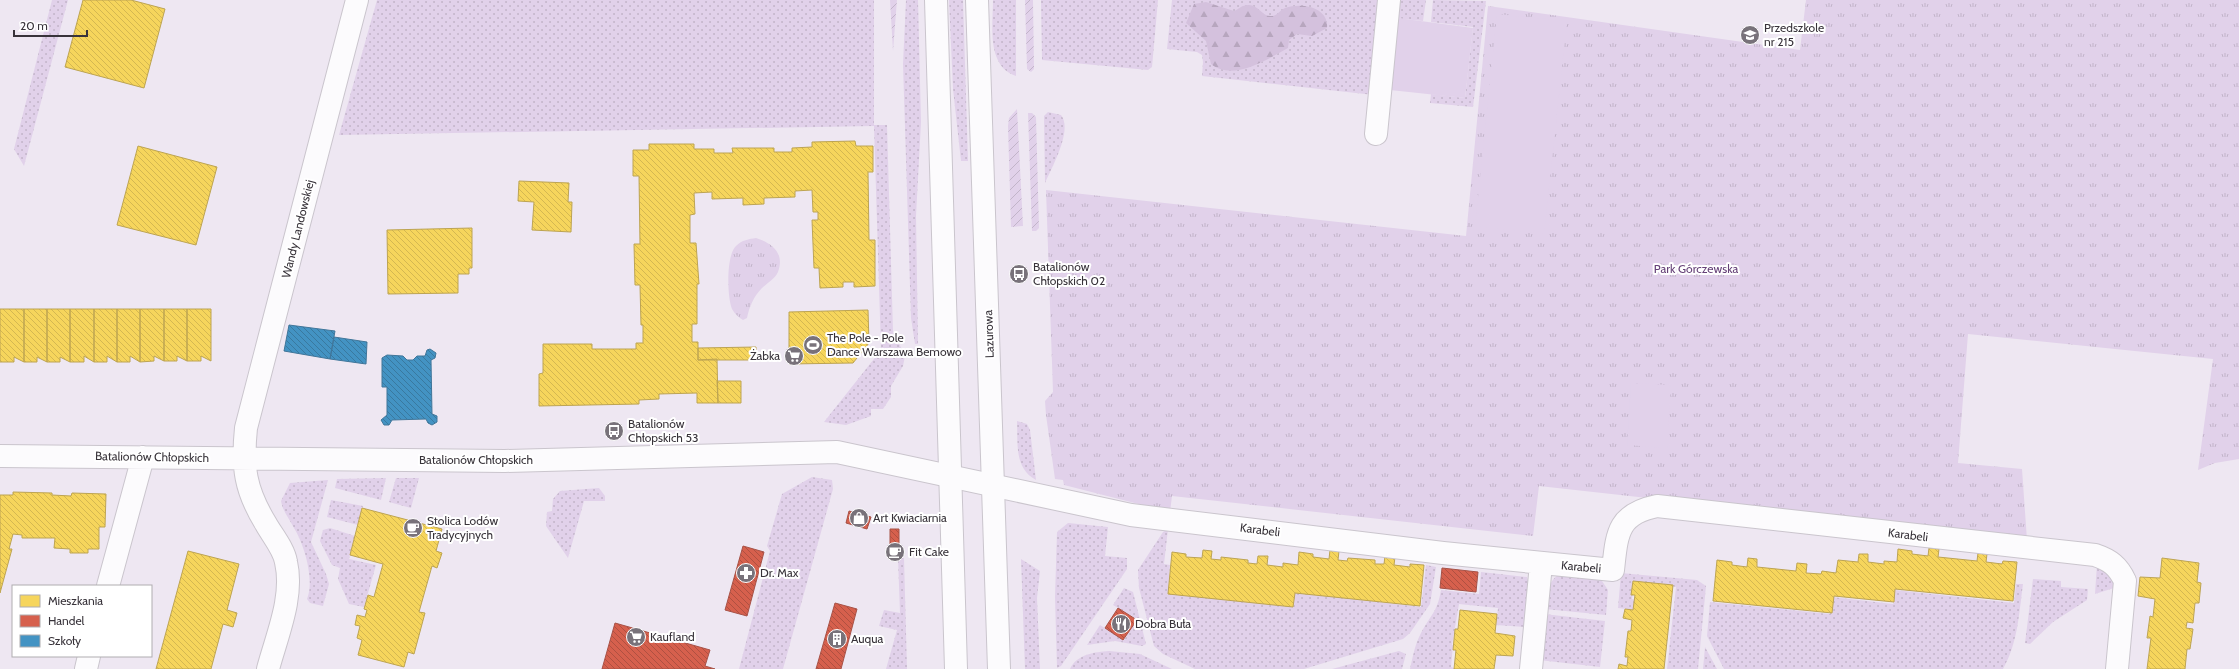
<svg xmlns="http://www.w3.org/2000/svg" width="2239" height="669" font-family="Cabin,sans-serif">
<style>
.grass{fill:url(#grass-dots)}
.forest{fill:url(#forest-firs)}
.park{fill:url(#park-tufts)}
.garden{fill:url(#garden-furrows)}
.pitch{fill:#e1d1ea}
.homes{fill:url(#homes-back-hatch);stroke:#bda452}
.shops{fill:url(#shops-back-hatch);stroke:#a75247}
.schools{fill:url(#schools-back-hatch);stroke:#40769a}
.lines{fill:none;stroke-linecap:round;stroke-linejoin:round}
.minor-casing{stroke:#cac5cd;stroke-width:24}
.secondary-casing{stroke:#cac5cd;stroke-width:24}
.minor{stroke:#fcfbfd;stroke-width:22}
.secondary{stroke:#fcfbfd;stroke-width:22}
.labels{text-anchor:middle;stroke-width:4;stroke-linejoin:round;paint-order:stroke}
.poi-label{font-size:12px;fill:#38333a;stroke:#fff;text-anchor:start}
.street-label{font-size:12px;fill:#38333a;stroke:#fff}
.park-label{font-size:12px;fill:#664178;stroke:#fff}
</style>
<defs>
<pattern id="grass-dots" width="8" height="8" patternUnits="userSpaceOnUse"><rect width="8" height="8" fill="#e1d1ea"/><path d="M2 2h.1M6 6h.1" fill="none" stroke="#c2b4c9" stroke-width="1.8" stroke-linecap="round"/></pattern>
<pattern id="forest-firs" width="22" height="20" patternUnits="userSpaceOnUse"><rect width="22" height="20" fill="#d4c1dd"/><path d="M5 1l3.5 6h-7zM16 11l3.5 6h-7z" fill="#b7a6be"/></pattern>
<pattern id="park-tufts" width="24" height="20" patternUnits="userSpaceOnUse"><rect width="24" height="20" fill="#e1d1ea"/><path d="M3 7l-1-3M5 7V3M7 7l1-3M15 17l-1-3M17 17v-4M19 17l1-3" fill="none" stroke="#c2b4c9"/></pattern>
<pattern id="garden-furrows" width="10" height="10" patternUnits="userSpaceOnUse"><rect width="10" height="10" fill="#e1d1ea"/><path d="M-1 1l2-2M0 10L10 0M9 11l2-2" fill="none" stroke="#c2b4c9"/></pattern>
<pattern id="homes-back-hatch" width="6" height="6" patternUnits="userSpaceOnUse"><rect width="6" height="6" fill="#f6d55c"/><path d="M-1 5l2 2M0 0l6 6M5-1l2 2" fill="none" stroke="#d4b751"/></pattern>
<pattern id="shops-back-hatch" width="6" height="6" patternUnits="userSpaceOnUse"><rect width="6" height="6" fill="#d6604d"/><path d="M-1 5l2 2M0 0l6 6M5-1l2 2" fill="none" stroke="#af5041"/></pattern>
<pattern id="schools-back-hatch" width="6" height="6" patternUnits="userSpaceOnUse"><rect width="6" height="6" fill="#4393c3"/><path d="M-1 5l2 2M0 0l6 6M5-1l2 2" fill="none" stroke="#39799f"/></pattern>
</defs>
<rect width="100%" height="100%" fill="#eee7f2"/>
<path class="grass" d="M 52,0 L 68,0 L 24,166 L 14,149 Z
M 377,0 L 874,0 L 874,125 L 887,125 L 893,331 L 905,356 L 903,366 L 891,386 L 891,397 L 883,409 L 871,409 L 871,416 L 846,425 L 824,422 L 881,350 L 874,126 L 339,135 Z
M 906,0 L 918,0 L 921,122 L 916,216 L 918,344 L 915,344 L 911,318 L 903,64 Z
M 949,0 L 963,0 L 968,161 L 961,161 L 953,89 Z
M 993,0 L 1016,0 L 1016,76 C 986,66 993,25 993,0 Z
M 1041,0 L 1158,0 L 1152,67 L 1148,70 L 1042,60 Z
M 1172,0 L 1382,0 L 1374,95 L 1202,76 L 1203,62 L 1202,55 L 1197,52 L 1167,49 Z
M 1396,0 L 1426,0 L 1423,21 L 1394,18 Z
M 1433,0 L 1486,1 L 1473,107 L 1430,103 L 1431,94 L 1465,98 L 1473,27 L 1431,22 Z
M 1048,112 L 1061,115 C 1073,130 1052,167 1045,183 L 1044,116 Z
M 1017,421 L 1027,424 L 1030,430 L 1036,480 C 1014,468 1018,443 1017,421 Z
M 812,477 L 832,480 L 833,489 L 783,669 L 739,669 L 770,551 L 767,546 L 782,494 Z
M 386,478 L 381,500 L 335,488 L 337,479 Z
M 396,478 L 419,478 L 411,508 L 389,502 Z
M 328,480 L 311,542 L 326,574 L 329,584 L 323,606 L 310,603 L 307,599 C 315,580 304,544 294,528 C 289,518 283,512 281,501 L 290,483 Z
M 599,488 L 605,496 L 605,501 L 584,501 L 568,558 L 546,526 L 547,512 L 552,511 L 553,499 L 560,491 Z
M 331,500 L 363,506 L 358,525 L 327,517 Z
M 1068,523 L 1108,527 L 1105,556 L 1127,558 L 1127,569 L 1061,666 L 1057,668 L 1055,597 L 1057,532 Z
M 330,528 L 355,536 L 349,559 L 376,565 L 364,607 L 349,604 L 338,579 L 340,568 L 332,565 L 320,541 L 323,530 Z
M 1168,529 L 1164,564 L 1170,565 L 1168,592 L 1293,606 L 1295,592 L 1421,607 L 1426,565 L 1436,567 L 1430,604 L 1410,633 L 1403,639 L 1304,669 L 1195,669 L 1163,654 L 1154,646 L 1139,588 L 1138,570 L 1163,532 Z
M 898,558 L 904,558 L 907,669 L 886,669 L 897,630 L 879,626 L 884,610 L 900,613 Z
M 1021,559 L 1040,571 L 1037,598 L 1040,669 L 1025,669 Z
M 2097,564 L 2105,568 L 2117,587 L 2095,594 Z
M 1481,572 L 1527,577 L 1530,591 L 1525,627 L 1496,625 L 1498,608 L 1459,604 L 1452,645 L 1453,645 L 1451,667 L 1456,669 L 1410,669 C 1413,656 1415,644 1421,633 C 1431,614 1437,613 1441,590 L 1479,594 Z
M 1621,573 L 1697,580 L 1706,586 L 1698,669 L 1667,669 L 1676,587 L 1634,582 L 1632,599 L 1636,600 L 1635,610 L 1618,608 Z
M 1559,574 L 1600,578 L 1608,590 L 1606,615 L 1545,609 C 1547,595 1547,583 1559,574 Z
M 2033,579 L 2061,581 L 2061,587 L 2088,589 L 2087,600 L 2053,622 L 2030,644 L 2025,643 Z
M 2016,584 L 2023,584 C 2019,613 2018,643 2003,669 L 1724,669 L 1707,636 L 1710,602 L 1830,614 L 1832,597 L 1893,604 L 1895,590 L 2014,603 Z
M 1124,588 L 1133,592 L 1146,644 L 1142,646 L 1115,641 L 1087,645 L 1100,625 L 1124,640 L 1137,619 L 1113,605 Z
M 1544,614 L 1605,621 L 1600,667 L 1539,660 Z
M 1705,647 L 1717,669 L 1703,669 Z
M 1109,651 L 1140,654 L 1172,669 L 1070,669 C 1077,654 1095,652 1109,651 Z
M 1399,651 L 1406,654 L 1402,669 L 1332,669 Z"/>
<path class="forest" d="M 1206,2 L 1234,11 C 1239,9 1242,5 1248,5 C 1258,4 1262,17 1272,16 C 1277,16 1280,10 1285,8 C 1302,2 1329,7 1327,28 L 1312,36 L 1297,34 L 1289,40 L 1288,48 C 1268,59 1233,82 1211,64 L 1206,41 L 1186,23 L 1194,4 Z"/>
<path class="park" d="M 1806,0 L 2239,0 L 2239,459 L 2215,463 L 2198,470 L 2213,359 L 1968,334 L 1958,463 L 2022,469 L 2027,540 L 1539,486 L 1533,536 L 1172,496 L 1170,512 L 1064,485 L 1063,480 L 1055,479 L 1046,415 L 1045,401 L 1053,392 L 1046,190 L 1466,236 L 1488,6 L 1800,50 Z
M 756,238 C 772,243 785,253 778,272 C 775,279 767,283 762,288 C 754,296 749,307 747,318 L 743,320 C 738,317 735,314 732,309 C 727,297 726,255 736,246 C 742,240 749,239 756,238 Z"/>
<path class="garden" d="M 890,0 L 897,0 L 893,51 Z
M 1025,0 L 1033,0 L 1034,69 L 1031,72 L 1027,69 Z
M 1017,109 L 1023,226 L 1011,227 L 1008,126 L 1009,118 Z
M 1028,113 L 1032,113 L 1036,117 L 1039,228 L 1036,231 L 1032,231 Z"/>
<path class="pitch" d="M 1497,14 L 1567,21 L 1544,234 L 1475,226 Z
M 1398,18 L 1473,28 L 1465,98 L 1390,90 Z
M 1631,383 L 1671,385 L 1667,448 L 1627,445 Z"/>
<path class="homes" d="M 83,0 L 131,0 L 165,9 L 144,88 L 65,67 Z
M 855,141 L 856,146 L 873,146 L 873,172 L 868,172 L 869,240 L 875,240 L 875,286 L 854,287 L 854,282 L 843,282 L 843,287 L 820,288 L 819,268 L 814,268 L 812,220 L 818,220 L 818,212 L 813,212 L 812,190 L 795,191 L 795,197 L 764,198 L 764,204 L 743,205 L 743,198 L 712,199 L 712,192 L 694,193 L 695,214 L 690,215 L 690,243 L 696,243 L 699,284 L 697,284 L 697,324 L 692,324 L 692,342 L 698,342 L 698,360 L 717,359 L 718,403 L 697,403 L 697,393 L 659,394 L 659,399 L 639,400 L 639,404 L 539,406 L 539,374 L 543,373 L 543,344 L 592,344 L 592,349 L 636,349 L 636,343 L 643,343 L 643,325 L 641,325 L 640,285 L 635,285 L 634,244 L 640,244 L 639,176 L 633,176 L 633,150 L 649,150 L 649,144 L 694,144 L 694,149 L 714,149 L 714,153 L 733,153 L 732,148 L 774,148 L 774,152 L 792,152 L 792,148 L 812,147 L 812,142 Z
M 138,146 L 217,167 L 196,245 L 117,225 Z
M 519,181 L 569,183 L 568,202 L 572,202 L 571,232 L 532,230 L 534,202 L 518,201 Z
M 472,228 L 472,268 L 469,268 L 469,274 L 458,274 L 458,293 L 388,294 L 387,230 Z
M 0,309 L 24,309 L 24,362 L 14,357 L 14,362 L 0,362 Z
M 24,309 L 47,309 L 47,362 L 37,357 L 37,362 L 24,362 Z
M 47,309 L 70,309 L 70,362 L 60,357 L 60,362 L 47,362 Z
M 70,309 L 94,309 L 94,362 L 84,356 L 84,362 L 70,362 Z
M 94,309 L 117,309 L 117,362 L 107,356 L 107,362 L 94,362 Z
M 117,309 L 140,309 L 140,362 L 130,356 L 130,362 L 117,362 Z
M 140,309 L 164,309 L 164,361 L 154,356 L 154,361 L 140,362 Z
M 164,309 L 187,309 L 187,361 L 177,356 L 177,361 L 164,361 Z
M 187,309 L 211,309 L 211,361 L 201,356 L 201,361 L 187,361 Z
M 868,310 L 869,343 L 853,363 L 789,364 L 789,312 Z
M 756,347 L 756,360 L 698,360 L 698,348 Z
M 717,381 L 741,381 L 741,403 L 718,403 Z
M 13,492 L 52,493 L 52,495 L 71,496 L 72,493 L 106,494 L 105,527 L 99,527 L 99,549 L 88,549 L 88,553 L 70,553 L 70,549 L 54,548 L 55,538 L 22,538 L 22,535 L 13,534 L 9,549 L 12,549 L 0,593 L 0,495 L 13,495 Z
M 362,508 L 442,529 L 436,551 L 442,553 L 437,568 L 432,566 L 419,612 L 425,613 L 414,654 L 408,652 L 404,667 L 358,655 L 362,640 L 357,638 L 360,626 L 355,625 L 357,615 L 365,617 L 367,610 L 364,609 L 368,595 L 374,597 L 383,564 L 350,555 Z
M 1929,548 L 1939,549 L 1938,557 L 1977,561 L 1978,553 L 1987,554 L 1986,562 L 2002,564 L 2003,561 L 2017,562 L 2013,601 L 1895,589 L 1894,602 L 1834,596 L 1832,613 L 1713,601 L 1717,560 L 1732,562 L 1732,565 L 1747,567 L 1748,558 L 1757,559 L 1757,567 L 1796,571 L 1797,563 L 1807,564 L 1806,573 L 1821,574 L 1822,571 L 1836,573 L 1838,560 L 1858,562 L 1859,554 L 1868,554 L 1868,562 L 1884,564 L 1884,561 L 1897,562 L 1898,549 L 1912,551 L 1912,554 L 1928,556 Z
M 1203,550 L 1212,551 L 1211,559 L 1221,560 L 1221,557 L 1248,560 L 1248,563 L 1257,564 L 1258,556 L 1268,556 L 1267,565 L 1283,567 L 1283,563 L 1298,565 L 1299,552 L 1313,554 L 1313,557 L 1329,559 L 1330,550 L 1339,551 L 1338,560 L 1347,561 L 1348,558 L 1375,560 L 1375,564 L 1384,564 L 1385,556 L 1395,557 L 1394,565 L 1410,567 L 1410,564 L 1424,565 L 1420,606 L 1295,593 L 1293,607 L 1168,594 L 1172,552 L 1186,554 L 1186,557 L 1202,558 Z
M 188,551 L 239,564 L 227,610 L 237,613 L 233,627 L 223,624 L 211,669 L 156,669 Z
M 2162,558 L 2199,563 L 2197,582 L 2201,583 L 2199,603 L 2195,603 L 2193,623 L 2187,622 L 2186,628 L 2193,629 L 2190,649 L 2187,649 L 2185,669 L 2147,669 L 2151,638 L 2147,638 L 2150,616 L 2153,617 L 2155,599 L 2138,596 L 2140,577 L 2160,578 Z
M 1633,581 L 1673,585 L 1664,669 L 1618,669 L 1619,664 L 1627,666 L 1628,657 L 1625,657 L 1628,631 L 1631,631 L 1632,620 L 1623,618 L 1625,609 L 1633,610 L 1635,595 L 1631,595 Z
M 1460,610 L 1497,614 L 1495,633 L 1515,636 L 1513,656 L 1496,655 L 1494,669 L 1454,669 L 1456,650 L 1453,650 L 1455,629 L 1458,629 Z"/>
<path class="shops" d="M 849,511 L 871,517 L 867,529 L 846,523 Z
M 890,529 L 899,529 L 899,557 L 890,557 Z
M 743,546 L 764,552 L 747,616 L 725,610 Z
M 1442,568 L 1478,572 L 1476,592 L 1440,588 Z
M 835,603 L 857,609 L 841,669 L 816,669 Z
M 1118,608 L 1137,620 L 1123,640 L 1105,628 Z
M 615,623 L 710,650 L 705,666 L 715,669 L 602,669 Z"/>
<path class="schools" d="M 289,325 L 335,331 L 330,359 L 284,351 Z
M 334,337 L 367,342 L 366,364 L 330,359 Z
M 430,349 L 436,353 L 435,358 L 431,360 L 432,414 L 437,416 L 437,422 L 432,425 L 428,423 L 426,419 L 392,420 L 389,425 L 384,425 L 381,420 L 387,415 L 387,387 L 382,387 L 382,358 L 387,355 L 403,356 L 407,360 L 413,360 L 417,356 L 425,356 L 427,350 Z"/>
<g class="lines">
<g class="minor-casing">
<path id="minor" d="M 1376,134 L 1389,0
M 0,456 L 505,461 L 837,452 L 1131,515 L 1443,553 L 1613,570 C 1617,534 1617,514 1657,506 L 2095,555 C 2110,560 2118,566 2125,581 L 2117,669
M 108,586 L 143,457
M 86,669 L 89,656
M 268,669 C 277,635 294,597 286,562 C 284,549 272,535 266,524 C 245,490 242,467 246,428 L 357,0
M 1531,669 L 1541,564"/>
</g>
<g class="secondary-casing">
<path id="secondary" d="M 936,0 L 956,669
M 977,0 L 999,669"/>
</g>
<use href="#minor" class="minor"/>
<use href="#secondary" class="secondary"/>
</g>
<defs>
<g id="school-disc" transform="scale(1)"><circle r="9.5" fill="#78727a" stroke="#fff"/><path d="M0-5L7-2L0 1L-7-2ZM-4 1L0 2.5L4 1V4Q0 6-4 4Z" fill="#fff"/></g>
<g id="bus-disc" transform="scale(1)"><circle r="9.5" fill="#78727a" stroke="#fff"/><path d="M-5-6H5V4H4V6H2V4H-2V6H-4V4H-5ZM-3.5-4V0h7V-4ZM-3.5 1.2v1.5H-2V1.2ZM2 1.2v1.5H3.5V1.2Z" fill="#fff"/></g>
<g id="stadium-disc" transform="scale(1)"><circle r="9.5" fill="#78727a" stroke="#fff"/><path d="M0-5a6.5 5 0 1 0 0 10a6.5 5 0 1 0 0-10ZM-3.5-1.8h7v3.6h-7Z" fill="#fff"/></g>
<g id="supermarket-disc" transform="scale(1)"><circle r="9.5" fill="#78727a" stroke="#fff"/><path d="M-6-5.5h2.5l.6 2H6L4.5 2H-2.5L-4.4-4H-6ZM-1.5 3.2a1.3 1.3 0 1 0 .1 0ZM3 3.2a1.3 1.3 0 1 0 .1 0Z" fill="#fff"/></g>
<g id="shop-disc" transform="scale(1)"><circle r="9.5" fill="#78727a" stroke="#fff"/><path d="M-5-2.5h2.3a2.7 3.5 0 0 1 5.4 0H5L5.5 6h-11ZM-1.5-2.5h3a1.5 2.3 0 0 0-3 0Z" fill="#fff"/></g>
<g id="cafe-disc" transform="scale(1)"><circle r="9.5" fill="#78727a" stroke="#fff"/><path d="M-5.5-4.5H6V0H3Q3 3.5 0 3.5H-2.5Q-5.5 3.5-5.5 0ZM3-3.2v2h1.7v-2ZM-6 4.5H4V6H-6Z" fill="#fff"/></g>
<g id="pharmacy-disc" transform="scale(1)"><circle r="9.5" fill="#78727a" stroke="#fff"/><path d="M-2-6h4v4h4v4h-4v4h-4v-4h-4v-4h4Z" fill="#fff"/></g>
<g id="restaurant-disc" transform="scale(1)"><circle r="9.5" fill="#78727a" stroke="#fff"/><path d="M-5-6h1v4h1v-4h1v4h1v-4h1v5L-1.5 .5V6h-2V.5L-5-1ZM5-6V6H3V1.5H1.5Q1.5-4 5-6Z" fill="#fff"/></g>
<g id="building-disc" transform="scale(1)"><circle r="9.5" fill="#78727a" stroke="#fff"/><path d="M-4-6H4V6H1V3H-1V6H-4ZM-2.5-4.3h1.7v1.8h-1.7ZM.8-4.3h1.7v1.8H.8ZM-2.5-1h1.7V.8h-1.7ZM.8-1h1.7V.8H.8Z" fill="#fff"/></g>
</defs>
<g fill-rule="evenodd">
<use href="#school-disc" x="1750" y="35"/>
<use href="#bus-disc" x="1019" y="274"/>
<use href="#stadium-disc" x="813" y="345"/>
<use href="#supermarket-disc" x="794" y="356"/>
<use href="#bus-disc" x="614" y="431"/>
<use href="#shop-disc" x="859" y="518"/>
<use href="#cafe-disc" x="413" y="528"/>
<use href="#cafe-disc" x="895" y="552"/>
<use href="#pharmacy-disc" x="746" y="573"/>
<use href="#restaurant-disc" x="1121" y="624"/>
<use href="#supermarket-disc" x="636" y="637"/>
<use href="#building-disc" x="837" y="639"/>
</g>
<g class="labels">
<g class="poi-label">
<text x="1764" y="32">Przedszkole<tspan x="1764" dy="14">nr 215</tspan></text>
<text x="1033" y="271">Batalionów<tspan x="1033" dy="14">Chłopskich 02</tspan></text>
<text x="827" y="342">The Pole - Pole<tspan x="827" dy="14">Dance Warszawa Bemowo</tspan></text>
<text x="780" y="360" text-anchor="end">Żabka</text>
<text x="628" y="428">Batalionów<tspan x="628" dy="14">Chłopskich 53</tspan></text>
<text x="873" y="522">Art Kwiaciarnia</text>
<text x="427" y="525">Stolica Lodów<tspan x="427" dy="14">Tradycyjnych</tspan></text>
<text x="909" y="556">Fit Cake</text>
<text x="760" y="577">Dr. Max</text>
<text x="1135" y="628">Dobra Buła</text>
<text x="650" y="641">Kaufland</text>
<text x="851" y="643">Auqua</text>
</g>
<g class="street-label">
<text transform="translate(298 229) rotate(-76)" y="4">Wandy Landowskiej</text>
<text transform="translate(989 334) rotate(-92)" y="4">Lazurowa</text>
<text transform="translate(152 457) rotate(1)" y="4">Batalionów Chłopskich</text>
<text x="476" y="464">Batalionów Chłopskich</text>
<text transform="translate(1260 530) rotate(7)" y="4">Karabeli</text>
<text transform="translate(1908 535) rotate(7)" y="4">Karabeli</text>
<text transform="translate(1581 567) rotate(5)" y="4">Karabeli</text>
</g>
<g class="park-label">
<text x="1696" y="273">Park Górczewska</text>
</g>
</g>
<rect x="12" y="585" width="140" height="72" fill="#ffffff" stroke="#afadb0"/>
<rect x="20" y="595" width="20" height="12" fill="#f6d55c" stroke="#afadb0"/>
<text x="48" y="605" font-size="12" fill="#38333a">Mieszkania</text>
<rect x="20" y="615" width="20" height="12" fill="#d6604d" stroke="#afadb0"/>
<text x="48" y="625" font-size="12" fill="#38333a">Handel</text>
<rect x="20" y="635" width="20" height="12" fill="#4393c3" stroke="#afadb0"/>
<text x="48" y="645" font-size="12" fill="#38333a">Szkoły</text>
<path d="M14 30v6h73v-6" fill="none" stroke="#38333a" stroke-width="2"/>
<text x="20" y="30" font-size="12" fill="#38333a" stroke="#ffffff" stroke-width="3" paint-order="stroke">20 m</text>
</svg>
